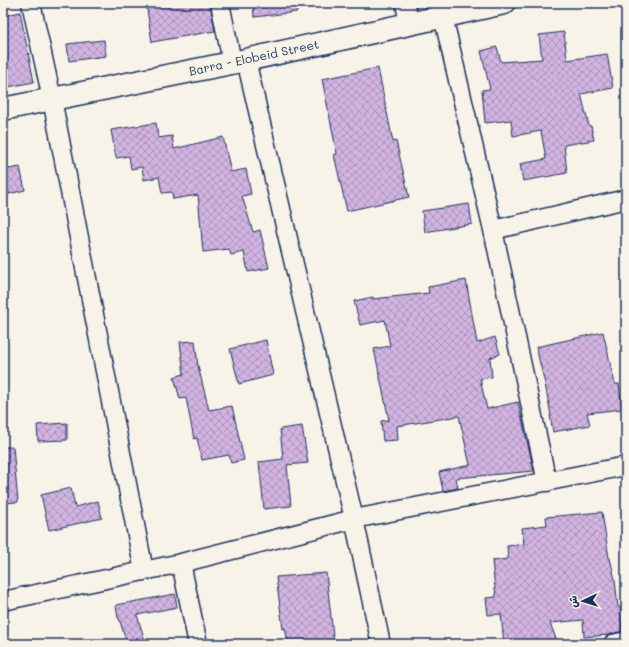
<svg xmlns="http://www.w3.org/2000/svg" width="629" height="647" font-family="Mali,'Playpen Sans Arabic',sans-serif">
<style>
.building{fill:url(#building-cross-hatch);stroke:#1b2f5e}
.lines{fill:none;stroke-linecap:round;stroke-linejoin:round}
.street-casing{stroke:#1b2f5e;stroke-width:21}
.primary-casing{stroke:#1b2f5e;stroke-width:25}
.street{stroke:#f7f3e8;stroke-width:18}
.primary{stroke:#f7f3e8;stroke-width:22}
.labels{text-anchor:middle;stroke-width:4;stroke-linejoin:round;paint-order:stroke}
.street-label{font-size:12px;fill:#1b2f5e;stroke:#f7f3e8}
</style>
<defs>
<pattern id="building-cross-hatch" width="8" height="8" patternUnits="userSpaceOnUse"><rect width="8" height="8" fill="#d2b4e1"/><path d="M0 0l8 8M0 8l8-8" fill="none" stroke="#aa93ba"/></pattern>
</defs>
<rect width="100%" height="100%" fill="#f7f3e8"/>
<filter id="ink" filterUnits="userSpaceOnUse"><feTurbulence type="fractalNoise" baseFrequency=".025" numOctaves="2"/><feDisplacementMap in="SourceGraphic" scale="8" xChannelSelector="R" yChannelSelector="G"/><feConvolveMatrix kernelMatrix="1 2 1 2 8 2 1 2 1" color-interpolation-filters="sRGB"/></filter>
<g filter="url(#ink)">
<path class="building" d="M 146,3 L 210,3 L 215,31 L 152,42 Z
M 253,3 L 297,3 L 297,12 L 254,17 Z
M 20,12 L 34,82 L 3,88 L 3,16 Z
M 564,32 L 567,60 L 607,54 L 613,88 L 581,94 L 589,126 L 591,126 L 594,140 L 564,145 L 567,173 L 523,181 L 520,164 L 546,159 L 541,131 L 513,136 L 511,120 L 485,123 L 482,90 L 490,89 L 481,51 L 497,47 L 501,62 L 542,59 L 539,35 Z
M 104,40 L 106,56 L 69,61 L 67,44 Z
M 378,68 L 393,142 L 396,141 L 409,197 L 347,211 L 334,155 L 337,154 L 322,79 Z
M 156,123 L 158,138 L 172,136 L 174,149 L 223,137 L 231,172 L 246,169 L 251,194 L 242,196 L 253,232 L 260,230 L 269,268 L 248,272 L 244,252 L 231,255 L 229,249 L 203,252 L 198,195 L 173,199 L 172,192 L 162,193 L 159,177 L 144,180 L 142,167 L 131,169 L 129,156 L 116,158 L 111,130 Z
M 20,167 L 25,190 L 9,194 L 3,170 Z
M 469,204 L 472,224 L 425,232 L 422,211 Z
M 466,280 L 477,343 L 495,337 L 500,354 L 490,358 L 492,377 L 480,379 L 487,409 L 518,402 L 534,471 L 456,478 L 458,488 L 443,491 L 439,472 L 470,465 L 459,416 L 397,426 L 398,440 L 383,441 L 381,421 L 389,420 L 374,349 L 390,346 L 385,320 L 360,325 L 354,301 L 373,297 L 373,299 L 429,293 L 428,287 Z
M 603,332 L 615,384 L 619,384 L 622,409 L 587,413 L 590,425 L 553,432 L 550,415 L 551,415 L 545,384 L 536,347 Z
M 266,340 L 273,375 L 239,384 L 230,349 Z
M 195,341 L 198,366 L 209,410 L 232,406 L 244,460 L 231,463 L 229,455 L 202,460 L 197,438 L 194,439 L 186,398 L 180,399 L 174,377 L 184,374 L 180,342 Z
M 67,423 L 67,440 L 38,441 L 37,425 Z
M 302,426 L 308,463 L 287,465 L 291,506 L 264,509 L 259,462 L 283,459 L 280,429 Z
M 3,447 L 13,447 L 18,502 L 3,503 Z
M 71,488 L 75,507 L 98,501 L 102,518 L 49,530 L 41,495 Z
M 602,512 L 609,558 L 610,558 L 615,580 L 618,607 L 620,607 L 622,631 L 608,635 L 584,637 L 583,620 L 550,623 L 558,644 L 504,644 L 501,614 L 488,615 L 486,598 L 496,597 L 492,561 L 508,559 L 507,546 L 524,544 L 522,528 L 547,525 L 546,517 Z
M 326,573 L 334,644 L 294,644 L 293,641 L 288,642 L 285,628 L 283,629 L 276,577 Z
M 175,594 L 177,607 L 137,615 L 146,644 L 127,644 L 119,618 L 118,618 L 116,605 Z"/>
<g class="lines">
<g class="street-casing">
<path id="street" d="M 31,3 L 52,99 L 144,571
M 220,3 L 232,62
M 405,3 L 409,24
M 443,16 L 493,230 L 547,482
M 246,60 L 354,519 L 381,644
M 493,230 L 626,199
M 181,563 L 198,644
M 3,601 L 181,563 L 354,519 L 626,466
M 613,644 L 626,641"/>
</g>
<g class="primary-casing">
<path id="primary" d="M 3,109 L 246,60 L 504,3"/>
</g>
<use href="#street" class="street"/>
<use href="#primary" class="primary"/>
</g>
</g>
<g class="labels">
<g class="street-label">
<text transform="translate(254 58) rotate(-12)" y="4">Barra - Elobeid Street</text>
</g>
</g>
<rect width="629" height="647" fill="none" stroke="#f7f3e8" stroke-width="16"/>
<rect x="8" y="8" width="613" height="631" fill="none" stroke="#1b2f5e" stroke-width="1.5" filter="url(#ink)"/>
<g transform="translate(583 601) rotate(266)" stroke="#f7f3e8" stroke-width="3" paint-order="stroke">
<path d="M0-3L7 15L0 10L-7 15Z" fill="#1b2f5e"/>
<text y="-6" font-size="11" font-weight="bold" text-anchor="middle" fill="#1b2f5e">ش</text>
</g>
</svg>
